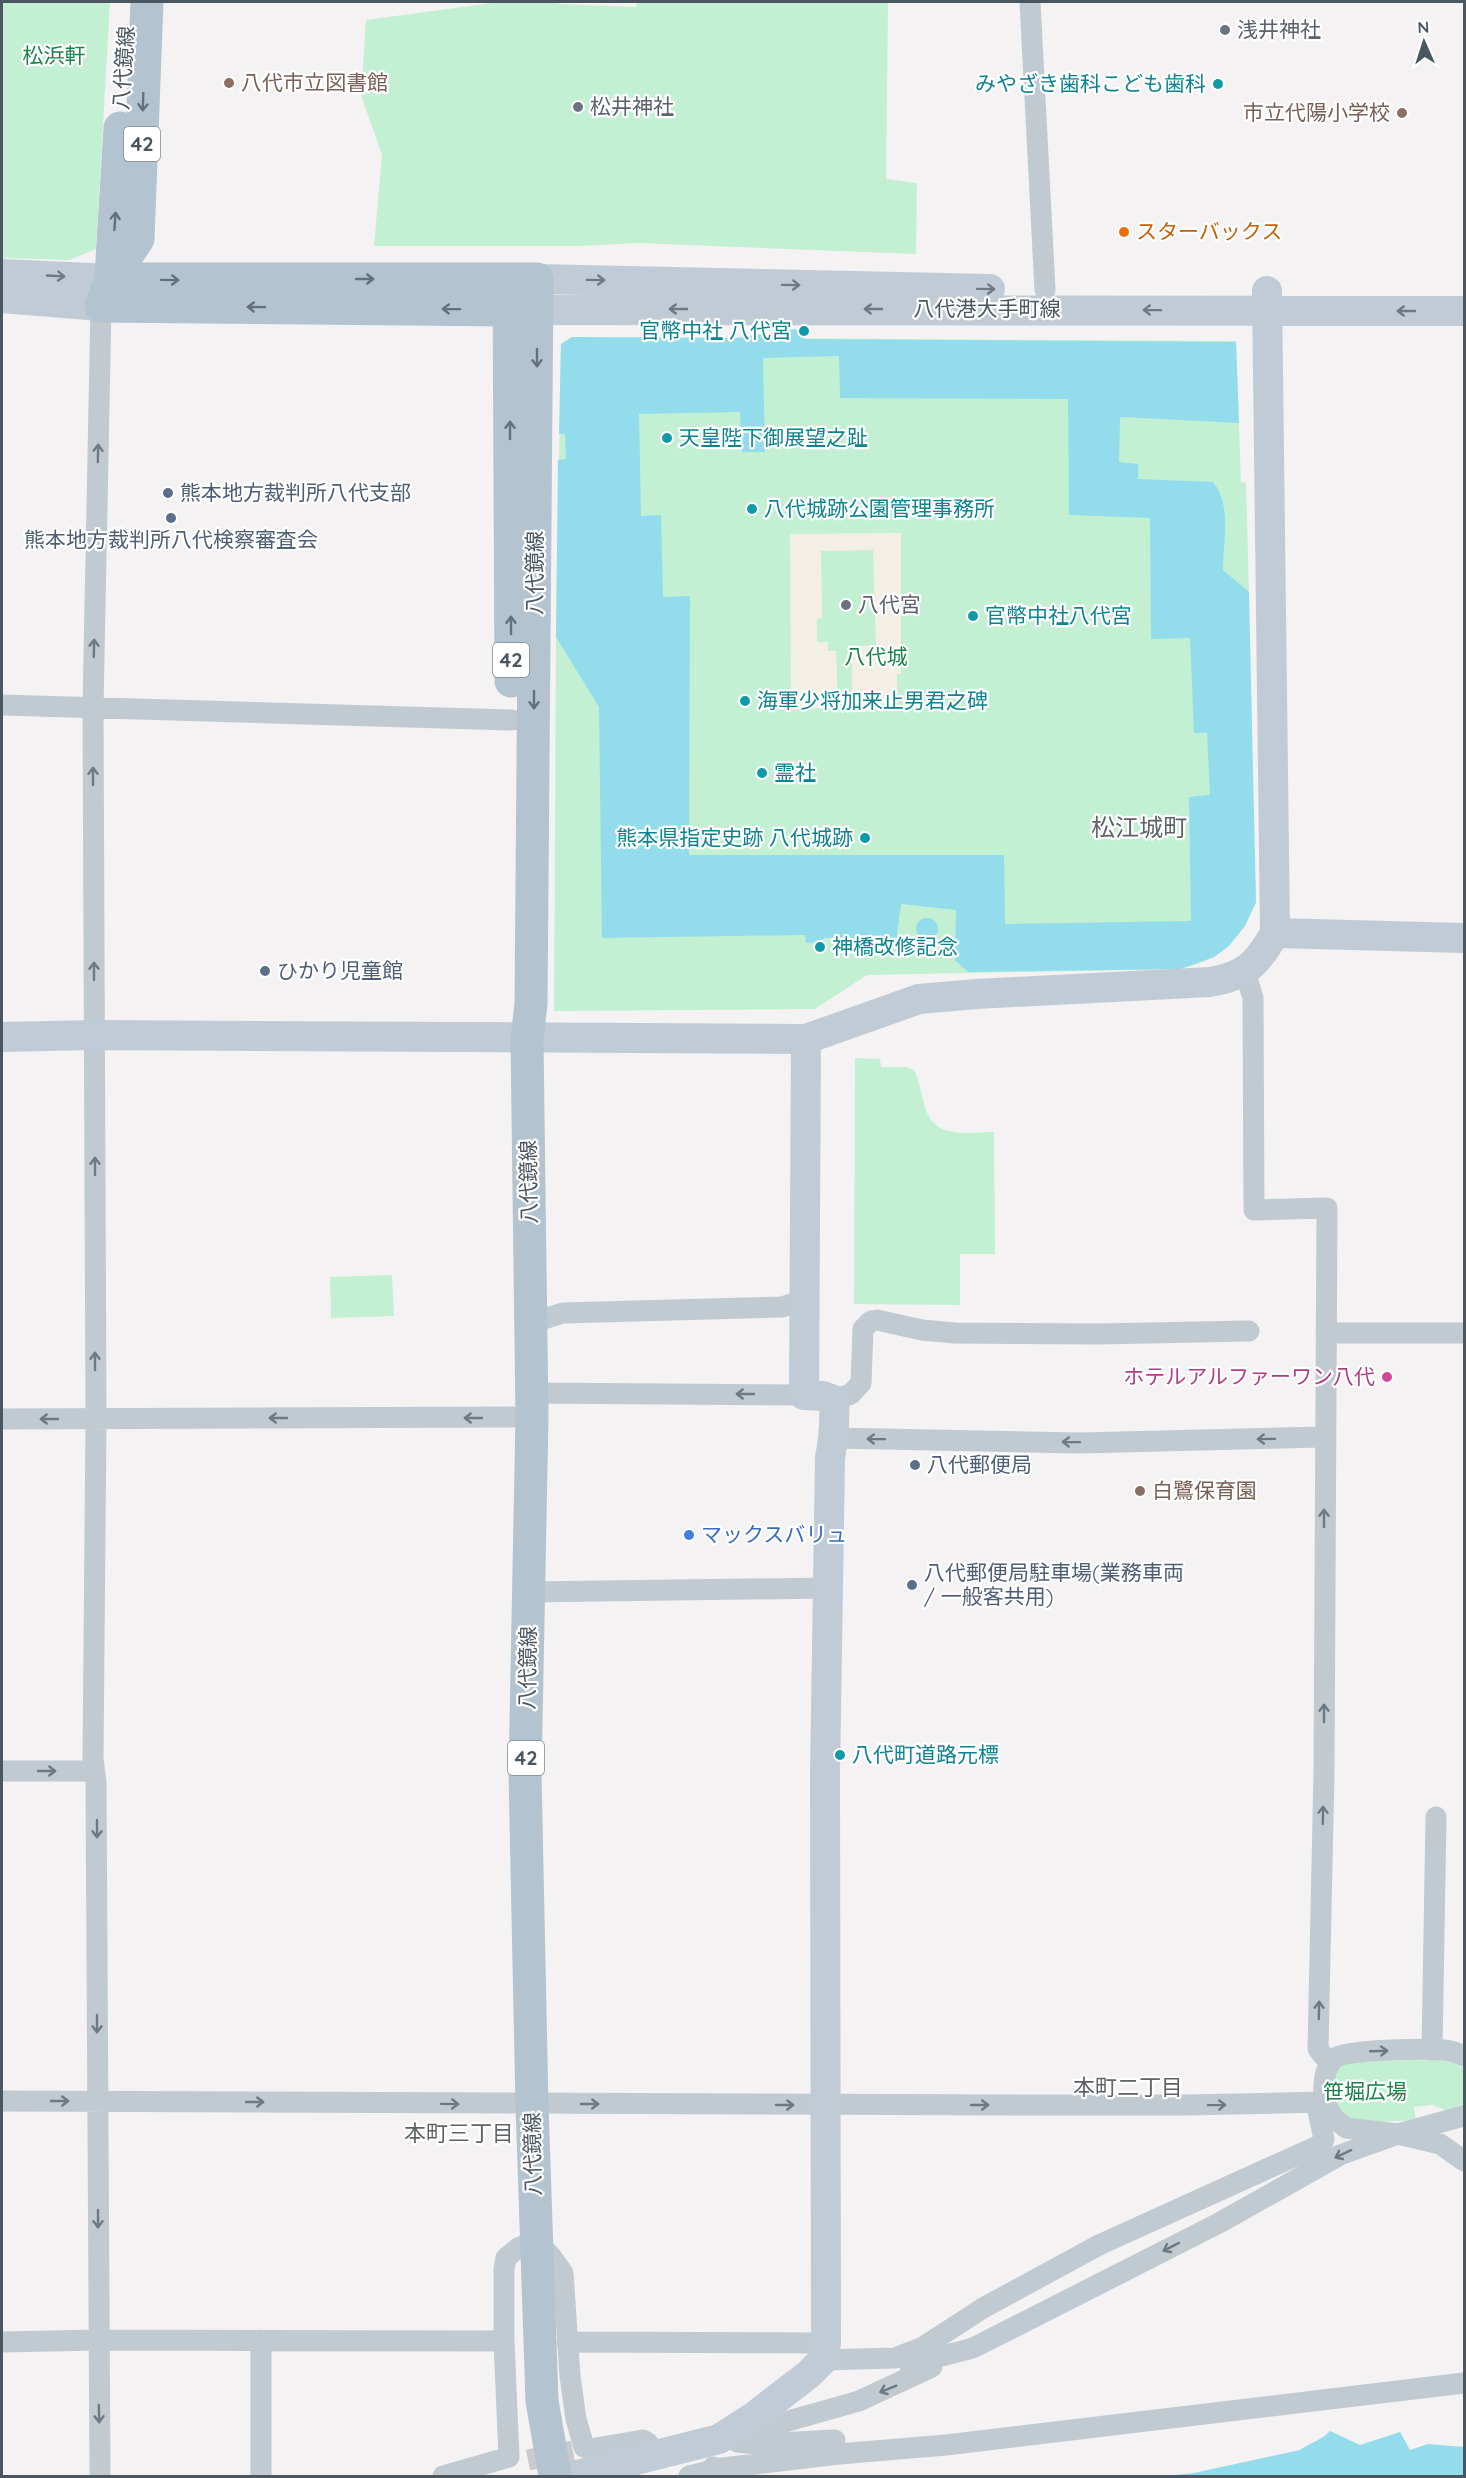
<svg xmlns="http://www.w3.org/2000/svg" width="1466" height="2478" font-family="Quicksand,'Noto Sans JP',sans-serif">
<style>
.green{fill:#c3f0d3}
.sand{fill:#f4efe5;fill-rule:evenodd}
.water{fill:#92dceb;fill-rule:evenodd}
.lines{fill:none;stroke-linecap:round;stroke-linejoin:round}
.street-tunnel{stroke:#cacbce;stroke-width:21;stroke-dasharray:21 10;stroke-linecap:butt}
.street{stroke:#c1cad1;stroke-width:21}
.secondary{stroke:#c1cbd5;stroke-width:30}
.primary{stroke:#b3c3d0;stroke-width:33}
.street-bridge{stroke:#c1cad1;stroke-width:21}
.oneway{stroke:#64717c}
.oneway2{stroke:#6e7983}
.oneway3{stroke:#6e7982}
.worship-dot{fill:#6b7280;stroke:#fff;stroke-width:2}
.education-dot{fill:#8d6e63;stroke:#fff;stroke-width:2}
.culture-dot{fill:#0f9aa8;stroke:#fff;stroke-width:2}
.food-dot{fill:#e8710a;stroke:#fff;stroke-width:2}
.service-dot{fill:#5c6f8a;stroke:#fff;stroke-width:2}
.hotel-dot{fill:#d1479c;stroke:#fff;stroke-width:2}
.shop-dot{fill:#3f7fe0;stroke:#fff;stroke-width:2}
.labels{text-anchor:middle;stroke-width:4.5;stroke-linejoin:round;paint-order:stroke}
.shield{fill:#fff;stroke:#808990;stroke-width:1.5}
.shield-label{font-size:20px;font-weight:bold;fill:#4a5660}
.worship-label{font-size:21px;fill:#5b616d;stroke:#fff;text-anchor:start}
.park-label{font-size:21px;fill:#1a8249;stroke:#fff}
.street-label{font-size:21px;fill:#4a5660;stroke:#fff}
.education-label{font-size:21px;fill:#785e54;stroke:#fff;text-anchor:start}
.culture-label{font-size:21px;fill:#0d838f;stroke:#fff;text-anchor:start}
.food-label{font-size:21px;fill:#c56008;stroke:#fff;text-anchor:start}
.service-label{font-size:21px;fill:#4e5e75;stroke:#fff;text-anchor:start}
.hotel-label{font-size:21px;fill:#b23c85;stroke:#fff;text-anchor:end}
.shop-label{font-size:21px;fill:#366cbe;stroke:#fff;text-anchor:start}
.neighbourhood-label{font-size:22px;fill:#5f6367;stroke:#fff}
.quarter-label{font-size:24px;fill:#5f6367;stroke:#fff}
</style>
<rect width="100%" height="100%" fill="#f4f2f3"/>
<path class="green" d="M 2,2 L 110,2 L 96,249 L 69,260 L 2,258 Z
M 499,2 L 558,2 L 559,4 L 636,7 L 637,2 L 888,2 L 886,179 L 917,183 L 916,254 L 636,243 L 580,246 L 374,246 L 382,155 L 361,95 L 366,20 Z
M 572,337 L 1236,341 L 1241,482 L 1246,483 L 1249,592 L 1245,590 L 1256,903 C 1235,942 1225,958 1181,969 L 867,975 L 815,1009 L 554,1011 L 556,637 L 561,344 Z
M 855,1058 L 880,1059 L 881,1067 L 907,1067 L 914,1070 C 920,1082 921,1094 925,1107 C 935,1140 966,1132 994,1132 L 995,1254 L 960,1254 L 960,1305 L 854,1304 Z
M 392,1275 L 394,1316 L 331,1318 L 330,1277 Z
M 1447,2059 L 1464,2069 L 1464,2112 L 1458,2115 L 1432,2105 L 1414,2107 L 1416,2120 L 1356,2123 L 1340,2115 L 1331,2090 L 1336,2068 L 1348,2062 Z"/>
<path class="sand" d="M 901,533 L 901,674 L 897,674 L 897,703 L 874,704 L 874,711 L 857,712 L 856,704 L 831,704 L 830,708 L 791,709 L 790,534 ZM 873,550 L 876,645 L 861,646 L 861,651 L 852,651 L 852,702 L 838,702 L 836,651 L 828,651 L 828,642 L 817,642 L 817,619 L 822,618 L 821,551 Z"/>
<path class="water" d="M 796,329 L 805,339 L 1236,342 L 1239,423 L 1120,417 L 1119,462 L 1138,464 L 1138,479 L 1213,482 C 1232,504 1223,543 1223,570 L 1249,592 L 1256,902 L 1245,926 L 1229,946 L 1214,957 L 1180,969 L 968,972 L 955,960 L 956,910 L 901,904 L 896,943 L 857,943 L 850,937 L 825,938 L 819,942 L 806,943 L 805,935 L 602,938 L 599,707 L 556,637 L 558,460 L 566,459 L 565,434 L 559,434 L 561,344 L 572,337 L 735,338 ZM 839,356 L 840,398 L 1068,399 L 1069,515 L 1150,518 L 1151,639 L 1190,638 L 1194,733 L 1207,733 L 1210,795 L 1189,797 L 1191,921 L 1005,924 L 1004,855 L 689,855 L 690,596 L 663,597 L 661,515 L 641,516 L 639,414 L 740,412 L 742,452 L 765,452 L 763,358 Z
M916 929a11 11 0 1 1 22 0a11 11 0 1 1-22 0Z
M 1330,2431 L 1360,2445 L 1400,2432 L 1410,2450 L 1428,2444 L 1464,2447 L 1464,2476 L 1165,2476 L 1194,2473 L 1300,2450 C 1311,2442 1321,2441 1330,2431 Z"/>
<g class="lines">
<path class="street-tunnel" d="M 528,2460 L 573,2451"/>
<path class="street" d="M 1030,2 L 1045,290
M 2,705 L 512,720
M 1245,972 L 1253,998 L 1254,1210 L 1327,1208 L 1324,1772 L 1318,2049 L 1330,2064
M 531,1323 L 563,1313 L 782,1307 L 804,1300
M 1326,1333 L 1464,1333
M 532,1393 L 804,1395
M 834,1400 L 851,1394 L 861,1383 L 863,1329 L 871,1321 L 877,1320 L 922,1330 L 955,1333 L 1098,1334 L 1249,1331
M 2,1419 L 532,1417
M 834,1438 L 1080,1443 L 1324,1437
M 529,1592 L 828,1588
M 2,1771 L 93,1771
M 1432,2050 L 1436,1817
M 2,2101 L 1024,2105 L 1186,2105 L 1324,2102 C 1324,2087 1322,2069 1335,2058 C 1346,2049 1435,2048 1451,2051 C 1456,2052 1460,2055 1464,2056
M 261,2340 L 261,2476
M 2,2342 L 98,2340 L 504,2341 L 504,2269 L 506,2258 L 518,2248 L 535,2241 L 550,2255 L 563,2273 L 570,2376 L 576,2419 L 584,2447 L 590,2449 L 643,2440 L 648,2443 L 656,2456
M 567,2342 L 826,2343
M 823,2360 L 895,2358 L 923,2347 L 983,2308 L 1099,2245 L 1322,2144 L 1324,2139 L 1318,2111 L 1324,2102 L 1334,2118 L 1346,2128 L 1398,2134 L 1440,2144 L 1464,2161
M 910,2366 C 931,2356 953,2355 975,2347 L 1219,2223 L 1340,2155 L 1398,2134 L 1464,2116
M 735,2436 L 859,2401 L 932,2367
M 737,2442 L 756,2444 L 835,2440
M 100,2476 L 96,1782 L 93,1759 L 96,1419 L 93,707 L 101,306
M 443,2476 L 509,2457 L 504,2341
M 689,2476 L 722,2468 L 839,2454 L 946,2445 L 1464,2383"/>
<path class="secondary" d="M 2,274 L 111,279
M 537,279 L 990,289
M 2,298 L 101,306
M 514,310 L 1464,311
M 1275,933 L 1464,938
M 2,1037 L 94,1035 L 806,1039 L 919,999 L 976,994 L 1210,982 C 1246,976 1257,964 1275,933 L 1267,291
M 573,2476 L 719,2439 L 752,2418 L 809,2374 L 823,2360 L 826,2343 L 825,1775 L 830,1458 C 834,1438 835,1420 834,1400 L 823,1396 L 804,1395 L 806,1039"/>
<path class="primary" d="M 147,2 L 138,239 L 111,279 L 101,306 L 509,310
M 111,277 L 120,128
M 111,279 L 537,279 L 531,1004 L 527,1039 L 532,1417 L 525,1773 L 532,2105 L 542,2401 L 555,2476
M 509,279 L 511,681"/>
<path class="street-bridge" d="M 713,2467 L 716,2476"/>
</g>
<defs><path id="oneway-shaft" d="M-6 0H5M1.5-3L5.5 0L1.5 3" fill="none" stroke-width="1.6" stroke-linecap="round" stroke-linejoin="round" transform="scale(1.5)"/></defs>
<g class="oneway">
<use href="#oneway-shaft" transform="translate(143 102) rotate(92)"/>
<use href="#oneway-shaft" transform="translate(115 221) rotate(-86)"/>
<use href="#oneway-shaft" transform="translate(365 279)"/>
<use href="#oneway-shaft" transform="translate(170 280) rotate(1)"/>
<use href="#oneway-shaft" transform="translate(256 307) rotate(-179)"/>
<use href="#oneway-shaft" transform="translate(451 309) rotate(-179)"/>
<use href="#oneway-shaft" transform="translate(537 358) rotate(90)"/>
<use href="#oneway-shaft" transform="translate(510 430) rotate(-90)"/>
<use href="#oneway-shaft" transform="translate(511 625) rotate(-90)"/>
<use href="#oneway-shaft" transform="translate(534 700) rotate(90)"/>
</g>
<g class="oneway2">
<use href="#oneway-shaft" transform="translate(56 276) rotate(3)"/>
<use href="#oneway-shaft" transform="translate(596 280) rotate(1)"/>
<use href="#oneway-shaft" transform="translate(791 285) rotate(1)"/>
<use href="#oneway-shaft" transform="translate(986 289) rotate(1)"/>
<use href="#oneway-shaft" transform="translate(678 309) rotate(180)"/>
<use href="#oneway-shaft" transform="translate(873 309) rotate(180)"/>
<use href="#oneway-shaft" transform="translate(1152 310) rotate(-179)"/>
<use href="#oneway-shaft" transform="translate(1406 311) rotate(180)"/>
</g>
<g class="oneway3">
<use href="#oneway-shaft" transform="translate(98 453) rotate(-89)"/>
<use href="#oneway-shaft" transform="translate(94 648) rotate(-89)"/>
<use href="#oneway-shaft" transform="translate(93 776) rotate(-90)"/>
<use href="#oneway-shaft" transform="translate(94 971) rotate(-90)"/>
<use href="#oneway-shaft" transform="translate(95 1166) rotate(-90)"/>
<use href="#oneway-shaft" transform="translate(95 1361) rotate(-90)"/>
<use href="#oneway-shaft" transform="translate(745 1394) rotate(-180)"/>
<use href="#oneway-shaft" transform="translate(278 1418) rotate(180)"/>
<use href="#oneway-shaft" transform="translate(473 1418) rotate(180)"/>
<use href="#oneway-shaft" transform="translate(49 1419) rotate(-180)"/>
<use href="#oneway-shaft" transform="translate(876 1439) rotate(-179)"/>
<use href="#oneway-shaft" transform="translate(1266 1439) rotate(179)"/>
<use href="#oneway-shaft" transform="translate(1071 1442) rotate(-179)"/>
<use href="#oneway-shaft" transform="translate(1324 1518) rotate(-90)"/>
<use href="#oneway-shaft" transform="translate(1324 1713) rotate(-90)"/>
<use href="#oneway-shaft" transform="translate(47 1771)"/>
<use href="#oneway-shaft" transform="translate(1323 1815) rotate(-89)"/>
<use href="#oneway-shaft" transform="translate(97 1829) rotate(90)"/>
<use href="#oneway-shaft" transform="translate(1319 2010) rotate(-89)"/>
<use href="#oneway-shaft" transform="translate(97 2024) rotate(90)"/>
<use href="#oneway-shaft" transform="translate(1379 2051) rotate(-2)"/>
<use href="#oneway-shaft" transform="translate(60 2101)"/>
<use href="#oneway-shaft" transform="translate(255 2102)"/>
<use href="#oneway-shaft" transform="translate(450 2104) rotate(1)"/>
<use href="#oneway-shaft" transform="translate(590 2104)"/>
<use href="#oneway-shaft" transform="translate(785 2105)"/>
<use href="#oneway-shaft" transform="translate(980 2105)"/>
<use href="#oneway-shaft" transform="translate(1217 2105) rotate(-1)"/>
<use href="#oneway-shaft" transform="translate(1343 2154) rotate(155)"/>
<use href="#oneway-shaft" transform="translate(98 2219) rotate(90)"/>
<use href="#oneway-shaft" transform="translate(1171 2247) rotate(153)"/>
<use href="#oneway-shaft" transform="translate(888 2389) rotate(158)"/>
<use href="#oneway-shaft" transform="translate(99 2414) rotate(89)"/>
</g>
<g class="worship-dot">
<circle cx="1225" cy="30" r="6"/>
<circle cx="578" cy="107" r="6"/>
<circle cx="846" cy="605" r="6"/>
</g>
<g class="education-dot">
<circle cx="229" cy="83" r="6"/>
<circle cx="1402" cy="113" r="6"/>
<circle cx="1140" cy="1491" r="6"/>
</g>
<g class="culture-dot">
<circle cx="1218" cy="84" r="6"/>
<circle cx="804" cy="331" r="6"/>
<circle cx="667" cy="438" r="6"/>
<circle cx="752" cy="509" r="6"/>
<circle cx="973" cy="616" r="6"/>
<circle cx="745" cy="701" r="6"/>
<circle cx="762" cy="773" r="6"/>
<circle cx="865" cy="838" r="6"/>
<circle cx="820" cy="947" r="6"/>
<circle cx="840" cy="1755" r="6"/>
</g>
<circle class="food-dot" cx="1124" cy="232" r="6"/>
<g class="service-dot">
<circle cx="168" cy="493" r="6"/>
<circle cx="171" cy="518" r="6"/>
<circle cx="265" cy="971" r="6"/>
<circle cx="915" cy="1465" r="6"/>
<circle cx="912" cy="1585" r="6"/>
</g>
<circle class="hotel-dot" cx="1387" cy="1377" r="6"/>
<circle class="shop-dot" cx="689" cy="1535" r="6"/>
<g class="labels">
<g class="shield">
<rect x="124" y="127" width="36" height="34" rx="4.5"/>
<rect x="493" y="643" width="36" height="34" rx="4.5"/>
<rect x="508" y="1741" width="36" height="34" rx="4.5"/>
</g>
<g class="shield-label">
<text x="142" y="151">42</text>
<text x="511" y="667">42</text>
<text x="526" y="1765">42</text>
</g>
<g class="worship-label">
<text x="1237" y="37">浅井神社</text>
<text x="590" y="114">松井神社</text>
<text x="858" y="612">八代宮</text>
</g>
<g class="park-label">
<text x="54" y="63">松浜軒</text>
<text x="876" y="664">八代城</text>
<text x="1365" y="2099">笹堀広場</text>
</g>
<g class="street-label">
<text transform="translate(124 68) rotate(-86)" y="7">八代鏡線</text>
<text x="987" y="316">八代港大手町線</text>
<text transform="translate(535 573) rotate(-90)" y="7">八代鏡線</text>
<text transform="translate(529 1182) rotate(-91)" y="7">八代鏡線</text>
<text transform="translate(528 1668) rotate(-89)" y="7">八代鏡線</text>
<text transform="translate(533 2154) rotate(-91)" y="7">八代鏡線</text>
</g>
<g class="education-label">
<text x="241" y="90">八代市立図書館</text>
<text x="1390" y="120" text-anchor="end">市立代陽小学校</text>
<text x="1152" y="1498">白鷺保育園</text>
</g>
<g class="culture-label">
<text x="1206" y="91" text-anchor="end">みやざき歯科こども歯科</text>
<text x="792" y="338" text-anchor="end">官幣中社 八代宮</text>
<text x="679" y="445">天皇陛下御展望之趾</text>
<text x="764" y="516">八代城跡公園管理事務所</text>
<text x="985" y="623">官幣中社八代宮</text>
<text x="757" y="708">海軍少将加来止男君之碑</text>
<text x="774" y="780">霊社</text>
<text x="853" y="845" text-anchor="end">熊本県指定史跡 八代城跡</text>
<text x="832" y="954">神橋改修記念</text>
<text x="852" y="1762">八代町道路元標</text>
</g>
<g class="food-label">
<text x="1136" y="239">スターバックス</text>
</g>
<g class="service-label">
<text x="180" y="500">熊本地方裁判所八代支部</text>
<text x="171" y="547" text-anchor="middle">熊本地方裁判所八代検察審査会</text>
<text x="277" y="978">ひかり児童館</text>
<text x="927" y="1472">八代郵便局</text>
<text x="924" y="1580">八代郵便局駐車場(業務車両<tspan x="924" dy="24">/ 一般客共用)</tspan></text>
</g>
<g class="hotel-label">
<text x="1375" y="1384">ホテルアルファーワン八代</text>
</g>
<g class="shop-label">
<text x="701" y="1542">マックスバリュ</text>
</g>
<g class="neighbourhood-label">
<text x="1128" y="2095">本町二丁目</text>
<text x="459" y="2141">本町三丁目</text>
</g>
<g class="quarter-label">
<text x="1139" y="836">松江城町</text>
</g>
</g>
<rect width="1466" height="2478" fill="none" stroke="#4a5660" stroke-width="6"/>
<g transform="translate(1424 42) rotate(357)" stroke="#ffffff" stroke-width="4.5" paint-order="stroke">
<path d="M0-4.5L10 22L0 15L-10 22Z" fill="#4a5660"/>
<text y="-9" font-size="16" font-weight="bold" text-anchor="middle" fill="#4a5660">N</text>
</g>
</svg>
